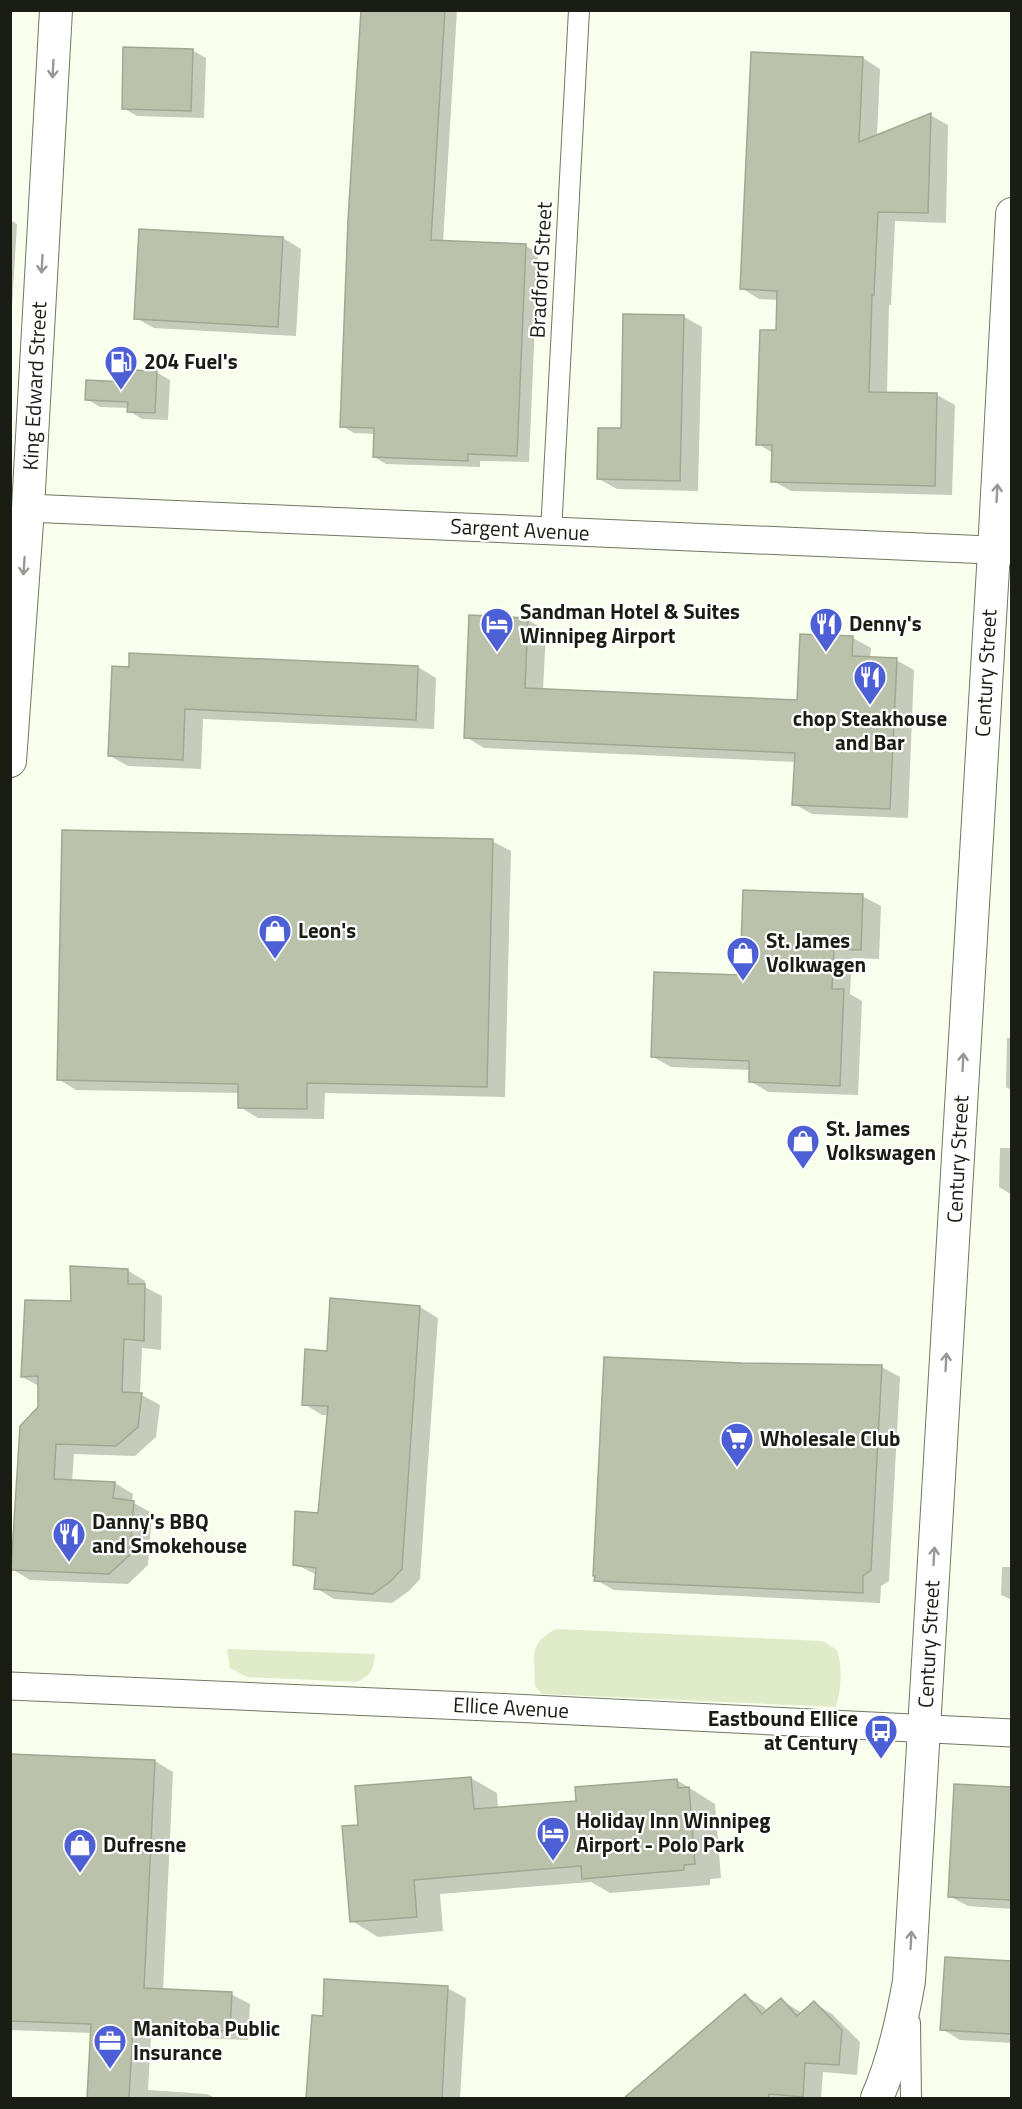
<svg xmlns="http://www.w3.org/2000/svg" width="1022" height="2109" font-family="'Titillium Web',sans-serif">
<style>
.green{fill:#e0ebca}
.shadow{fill:#0003}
.building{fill:#bbc2ac;stroke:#a1a892;stroke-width:1.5}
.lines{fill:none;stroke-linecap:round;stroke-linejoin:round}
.minor-casing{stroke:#707762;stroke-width:22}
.secondary-casing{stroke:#707762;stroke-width:29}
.primary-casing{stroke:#707762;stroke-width:34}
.minor{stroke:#fff;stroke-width:20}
.secondary{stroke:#fff;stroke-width:27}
.primary{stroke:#fff;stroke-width:32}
.oneway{stroke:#989995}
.labels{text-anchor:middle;stroke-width:4.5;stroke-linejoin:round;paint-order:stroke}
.street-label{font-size:21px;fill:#1a1d14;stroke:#fff}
.poi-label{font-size:21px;font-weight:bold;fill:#1a1d14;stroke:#fff;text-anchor:start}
</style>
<rect width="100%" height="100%" fill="#f8ffec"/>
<path class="green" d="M 556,1629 L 823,1641 L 837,1650 C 843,1668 841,1688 836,1707 L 542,1694 L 535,1686 C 535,1657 527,1644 556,1629 Z
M 227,1649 L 375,1654 C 373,1671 372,1674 357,1682 L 247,1677 L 230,1668 Z"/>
<path class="shadow" d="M 362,10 L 457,10 L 443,242 L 526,246 L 538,253 L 529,462 L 480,461 L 480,467 L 386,464 L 374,457 L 375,434 L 354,433 L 342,426 Z
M 192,50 L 206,58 L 204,118 L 137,116 L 123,108 Z
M 863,58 L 880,69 L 877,136 L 930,115 L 948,125 L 946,223 L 895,221 L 891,305 L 889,305 L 887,393 L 937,395 L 955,405 L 952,495 L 791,491 L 773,481 L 773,453 L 758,444 L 778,332 L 779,300 L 759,299 L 741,288 Z
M 10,220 L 17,224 L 10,339 Z
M 283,238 L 301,249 L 296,336 L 154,328 L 136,318 Z
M 683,316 L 702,327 L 698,491 L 617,489 L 599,479 L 622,430 Z
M 156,372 L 170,380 L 168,420 L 142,419 L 129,411 L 129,408 L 100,407 L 87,399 Z
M 528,620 L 546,630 L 543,691 L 799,702 L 853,638 L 871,648 L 870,659 L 896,660 L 914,670 L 908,818 L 812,814 L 794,804 L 796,762 L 484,748 L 466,737 Z
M 131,654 L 418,667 L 436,678 L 434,729 L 203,719 L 201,769 L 128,766 L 110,756 L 130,668 Z
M 492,841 L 511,851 L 505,1097 L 325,1093 L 324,1119 L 258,1118 L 240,1107 L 240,1093 L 76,1090 L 58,1079 Z
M 862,896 L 881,906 L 879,959 L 852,958 L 850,994 L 862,1001 L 858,1095 L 768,1092 L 750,1081 L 751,1070 L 671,1067 L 653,1057 L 741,977 Z
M 1007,1038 L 1012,1038 L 1012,1090 L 1006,1087 Z
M 1000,1148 L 1012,1148 L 1012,1195 L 999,1187 Z
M 127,1270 L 145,1281 L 145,1287 L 162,1296 L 161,1350 L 142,1348 L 140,1394 L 160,1405 L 156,1437 L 135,1456 L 74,1454 L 72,1482 L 115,1483 L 133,1494 L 132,1502 L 152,1513 L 148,1565 L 128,1584 L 30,1580 L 12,1569 L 39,1407 L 39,1386 L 22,1377 L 72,1303 Z
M 420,1307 L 438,1318 L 420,1579 L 409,1591 L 392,1603 L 334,1599 L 316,1588 L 317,1575 L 295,1564 L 319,1515 L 328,1415 L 322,1415 L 304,1404 L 328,1353 Z
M 742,1364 L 882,1367 L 900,1377 L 889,1581 L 881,1586 L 880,1603 L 614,1590 L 596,1580 L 596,1576 Z
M 1002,1567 L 1012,1567 L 1012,1600 L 1001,1595 Z
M 10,1755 L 155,1761 L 173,1772 L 163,1991 L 231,1994 L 250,2004 L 248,2040 L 151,2036 L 148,2090 L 207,2094 L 215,2098 L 88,2098 L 92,2033 L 10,2030 Z
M 471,1778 L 497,1793 L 498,1809 L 577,1802 L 677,1780 L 715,1804 L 721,1878 L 710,1879 L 710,1885 L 610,1893 L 591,1882 L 440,1894 L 443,1931 L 378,1937 L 352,1921 L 360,1826 Z
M 955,1786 L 1012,1788 L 1012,1909 L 968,1906 L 949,1896 Z
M 946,1959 L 1012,1962 L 1012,2043 L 960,2040 L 942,2029 Z
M 447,1988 L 466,1998 L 460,2098 L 307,2098 L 313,2017 L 324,2017 Z
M 745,1996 L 763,2006 L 768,2011 L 781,2000 L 802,2013 L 814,2003 L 832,2014 L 860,2042 L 857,2075 L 823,2072 L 821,2098 L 626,2098 Z"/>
<path class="building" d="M 361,10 L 445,10 L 431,240 L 526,244 L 517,456 L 468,454 L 468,461 L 373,457 L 374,428 L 340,427 L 348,220 Z
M 123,47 L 193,49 L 191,111 L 122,109 Z
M 751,52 L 863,57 L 859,142 L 931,113 L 928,213 L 878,212 L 874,295 L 872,295 L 869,392 L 937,393 L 935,486 L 771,482 L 772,445 L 756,445 L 760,330 L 776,330 L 777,291 L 740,289 Z
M 139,229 L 283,237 L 278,327 L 134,319 Z
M 623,314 L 684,315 L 680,481 L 597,479 L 598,428 L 621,428 Z
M 128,370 L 157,371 L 155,413 L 127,412 L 128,402 L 85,400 L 86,380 L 127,382 Z
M 469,615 L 528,618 L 525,688 L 797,700 L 800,634 L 853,636 L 852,656 L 897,658 L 890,809 L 792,805 L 795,753 L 464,738 Z
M 129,653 L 418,666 L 416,720 L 185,709 L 183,760 L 108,756 L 112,666 L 129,667 Z
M 62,830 L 493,839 L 487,1087 L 307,1083 L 307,1109 L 238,1108 L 238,1084 L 57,1080 Z
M 743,890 L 863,894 L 861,950 L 834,949 L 832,989 L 844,989 L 840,1086 L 749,1082 L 749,1061 L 651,1057 L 654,972 L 740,975 Z
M 70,1266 L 128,1269 L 128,1284 L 145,1284 L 144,1341 L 124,1339 L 122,1392 L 142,1393 L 138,1427 L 116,1446 L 56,1444 L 54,1479 L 115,1482 L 113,1498 L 134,1501 L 130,1555 L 109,1574 L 11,1570 L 20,1426 L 38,1407 L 38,1376 L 21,1377 L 25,1300 L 71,1301 Z
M 330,1298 L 420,1306 L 402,1569 L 391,1581 L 373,1594 L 314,1589 L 316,1568 L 293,1565 L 295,1511 L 318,1513 L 328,1406 L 302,1405 L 305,1349 L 327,1351 Z
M 604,1357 L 742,1363 L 882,1365 L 871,1570 L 863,1576 L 863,1593 L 594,1581 L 595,1576 L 593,1576 Z
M 10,1754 L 155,1760 L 144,1988 L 232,1992 L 230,2031 L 133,2026 L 129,2098 L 87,2098 L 91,2024 L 10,2021 Z
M 471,1777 L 474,1809 L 576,1801 L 575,1787 L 677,1779 L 678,1788 L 689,1787 L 695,1864 L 684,1865 L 684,1870 L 582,1879 L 581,1866 L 414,1880 L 417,1917 L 350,1922 L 342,1826 L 358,1825 L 355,1786 Z
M 954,1784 L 1011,1787 L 1011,1900 L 948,1897 Z
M 945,1957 L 1011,1961 L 1011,2034 L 940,2030 Z
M 324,1979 L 448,1986 L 442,2098 L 306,2098 L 312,2015 L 323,2016 Z
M 745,1994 L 762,2014 L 781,1998 L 797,2016 L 814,2001 L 842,2030 L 839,2065 L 805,2063 L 803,2097 L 769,2094 L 768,2098 L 624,2098 Z"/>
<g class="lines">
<g class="minor-casing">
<path id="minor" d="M 551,532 L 579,10
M 910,2023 L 911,2098"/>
</g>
<g class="secondary-casing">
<path id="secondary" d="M 28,508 L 1012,551
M 10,1686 L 513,1708 L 1012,1733"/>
</g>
<g class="primary-casing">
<path id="primary" d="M 10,761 L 28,508 L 56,10
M 877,2098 C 893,2062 902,2021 909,1981 L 994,551 L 1012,214"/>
</g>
<use href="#minor" class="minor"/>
<use href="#secondary" class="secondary"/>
<use href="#primary" class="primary"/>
</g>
<defs><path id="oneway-shaft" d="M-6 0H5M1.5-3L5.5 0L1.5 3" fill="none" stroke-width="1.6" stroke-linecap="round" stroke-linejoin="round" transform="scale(1.5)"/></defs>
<g class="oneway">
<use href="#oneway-shaft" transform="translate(53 69) rotate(93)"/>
<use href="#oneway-shaft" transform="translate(42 264) rotate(93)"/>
<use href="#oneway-shaft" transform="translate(997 493) rotate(-87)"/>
<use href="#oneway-shaft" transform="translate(24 566) rotate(94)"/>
<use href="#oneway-shaft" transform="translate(963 1062) rotate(-87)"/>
<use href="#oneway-shaft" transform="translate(946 1362) rotate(-87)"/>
<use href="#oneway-shaft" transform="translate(934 1556) rotate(-87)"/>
<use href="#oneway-shaft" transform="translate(911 1940) rotate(-87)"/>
</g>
<defs>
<g id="fuel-pin" transform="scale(1.725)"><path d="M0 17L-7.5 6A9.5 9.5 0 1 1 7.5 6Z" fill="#4d5fd4" stroke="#fff"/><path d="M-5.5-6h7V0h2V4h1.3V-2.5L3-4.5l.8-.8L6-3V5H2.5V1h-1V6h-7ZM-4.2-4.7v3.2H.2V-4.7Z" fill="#fff"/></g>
<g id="hotel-pin" transform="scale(1.725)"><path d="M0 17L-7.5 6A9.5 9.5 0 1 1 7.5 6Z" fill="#4d5fd4" stroke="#fff"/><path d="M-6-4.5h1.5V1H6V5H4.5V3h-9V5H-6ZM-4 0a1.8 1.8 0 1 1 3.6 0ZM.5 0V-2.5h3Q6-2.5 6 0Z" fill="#fff"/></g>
<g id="restaurant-pin" transform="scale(1.725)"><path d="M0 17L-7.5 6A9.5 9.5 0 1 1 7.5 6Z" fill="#4d5fd4" stroke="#fff"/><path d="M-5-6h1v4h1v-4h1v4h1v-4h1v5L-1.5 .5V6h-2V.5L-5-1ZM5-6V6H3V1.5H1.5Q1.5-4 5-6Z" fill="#fff"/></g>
<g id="shop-pin" transform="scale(1.725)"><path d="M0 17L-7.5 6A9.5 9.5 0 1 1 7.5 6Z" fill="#4d5fd4" stroke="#fff"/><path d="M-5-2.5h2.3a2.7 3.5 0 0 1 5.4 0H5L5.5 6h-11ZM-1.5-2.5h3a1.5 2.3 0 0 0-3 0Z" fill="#fff"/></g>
<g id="supermarket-pin" transform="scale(1.725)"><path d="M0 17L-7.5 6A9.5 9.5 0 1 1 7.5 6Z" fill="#4d5fd4" stroke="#fff"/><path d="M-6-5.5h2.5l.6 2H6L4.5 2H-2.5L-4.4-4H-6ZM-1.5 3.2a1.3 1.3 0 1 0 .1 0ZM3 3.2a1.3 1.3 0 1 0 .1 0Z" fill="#fff"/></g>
<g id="bus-pin" transform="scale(1.725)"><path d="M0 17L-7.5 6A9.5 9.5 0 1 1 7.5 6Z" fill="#4d5fd4" stroke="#fff"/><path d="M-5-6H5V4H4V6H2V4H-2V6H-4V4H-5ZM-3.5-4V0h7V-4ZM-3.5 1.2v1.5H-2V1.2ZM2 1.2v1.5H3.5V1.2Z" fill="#fff"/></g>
<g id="office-pin" transform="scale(1.725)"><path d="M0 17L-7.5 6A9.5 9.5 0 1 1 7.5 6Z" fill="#4d5fd4" stroke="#fff"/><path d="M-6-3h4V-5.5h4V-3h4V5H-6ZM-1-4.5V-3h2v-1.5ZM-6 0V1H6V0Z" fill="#fff"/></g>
</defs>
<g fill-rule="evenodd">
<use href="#fuel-pin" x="121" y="362"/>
<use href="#hotel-pin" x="497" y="624"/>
<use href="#restaurant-pin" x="826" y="624"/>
<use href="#restaurant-pin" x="870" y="677"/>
<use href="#shop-pin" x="275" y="931"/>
<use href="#shop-pin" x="743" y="953"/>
<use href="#shop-pin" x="803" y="1141"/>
<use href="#supermarket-pin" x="737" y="1439"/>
<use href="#restaurant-pin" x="69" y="1534"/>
<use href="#bus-pin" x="881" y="1731"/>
<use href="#hotel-pin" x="553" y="1833"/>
<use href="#shop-pin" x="80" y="1845"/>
<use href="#office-pin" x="110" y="2041"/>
</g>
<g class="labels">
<g class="street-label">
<text transform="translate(541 270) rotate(-87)" y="7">Bradford Street</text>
<text transform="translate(35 386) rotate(-87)" y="7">King Edward Street</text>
<text transform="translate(520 530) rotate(3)" y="7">Sargent Avenue</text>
<text transform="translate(986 673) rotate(-87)" y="7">Century Street</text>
<text transform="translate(958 1159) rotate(-87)" y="7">Century Street</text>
<text transform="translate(929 1644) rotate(-87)" y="7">Century Street</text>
<text transform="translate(511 1708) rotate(3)" y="7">Ellice Avenue</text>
</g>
<g class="poi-label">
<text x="144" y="369">204 Fuel's</text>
<text x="520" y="619">Sandman Hotel &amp; Suites<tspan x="520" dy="24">Winnipeg Airport</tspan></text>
<text x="849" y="631">Denny's</text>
<text x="870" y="726" text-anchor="middle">chop Steakhouse<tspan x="870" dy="24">and Bar</tspan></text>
<text x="298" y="938">Leon's</text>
<text x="766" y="948">St. James<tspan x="766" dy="24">Volkwagen</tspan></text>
<text x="826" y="1136">St. James<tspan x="826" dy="24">Volkswagen</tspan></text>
<text x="760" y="1446">Wholesale Club</text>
<text x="92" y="1529">Danny's BBQ<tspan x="92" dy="24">and Smokehouse</tspan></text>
<text x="858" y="1726" text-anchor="end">Eastbound Ellice<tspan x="858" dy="24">at Century</tspan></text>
<text x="576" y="1828">Holiday Inn Winnipeg<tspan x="576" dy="24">Airport - Polo Park</tspan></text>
<text x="103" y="1852">Dufresne</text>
<text x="133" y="2036">Manitoba Public<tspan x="133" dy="24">Insurance</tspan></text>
</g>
</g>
<rect width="1022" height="2109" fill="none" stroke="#1a1d14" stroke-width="24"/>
</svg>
